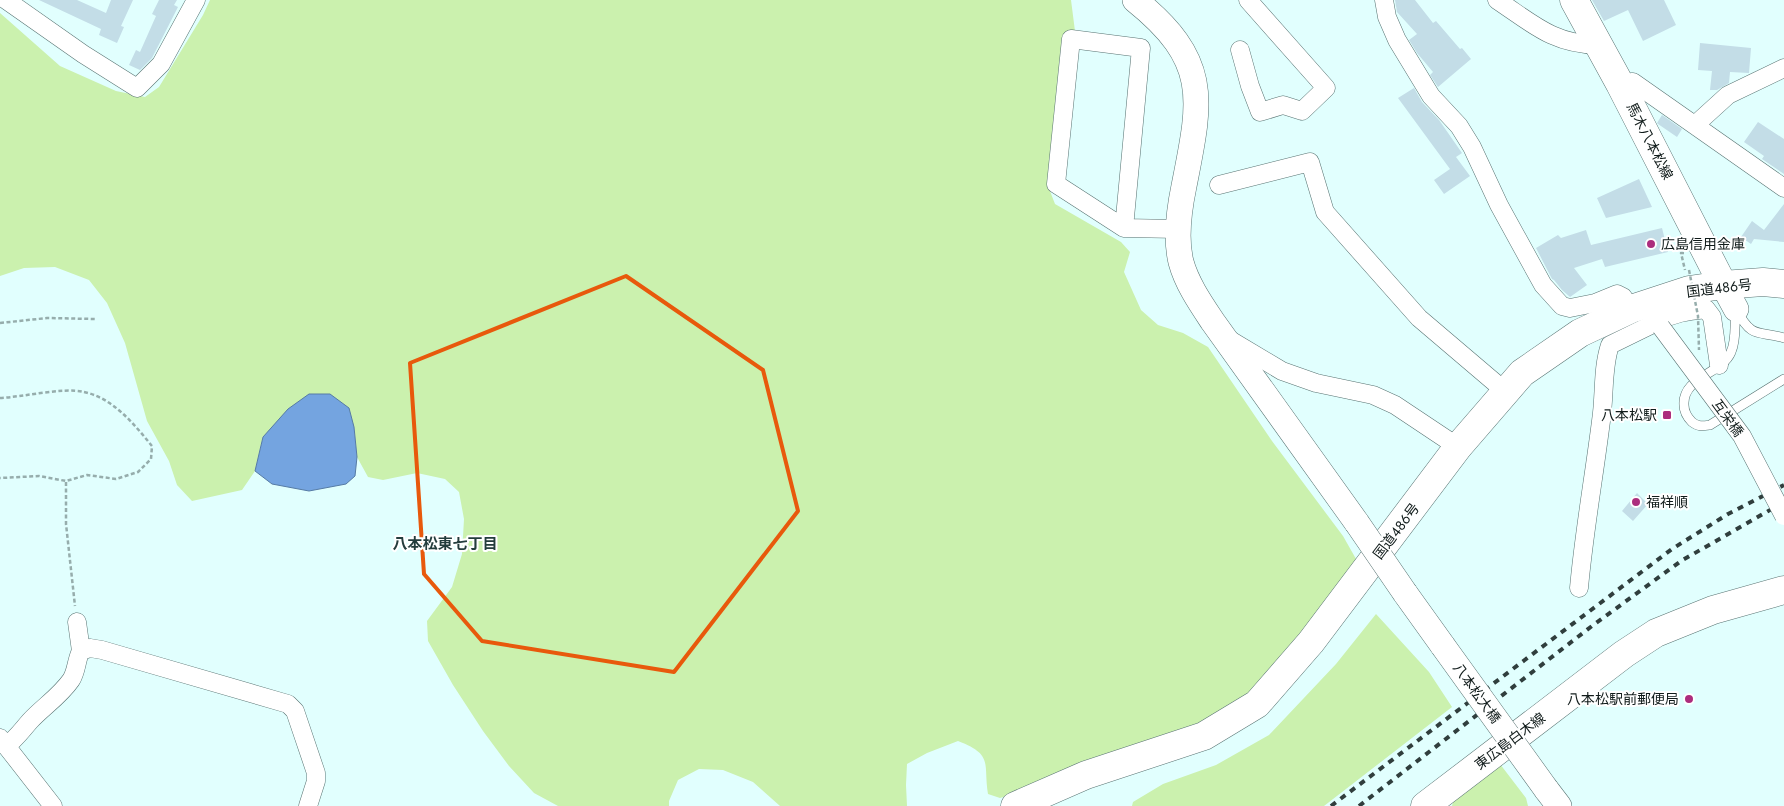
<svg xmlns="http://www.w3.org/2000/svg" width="1784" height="806" font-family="Jost,'Noto Sans JP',sans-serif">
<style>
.green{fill:#cbf1ae}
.water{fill:#74a4e0;stroke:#567ba5}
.building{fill:#c3dde7}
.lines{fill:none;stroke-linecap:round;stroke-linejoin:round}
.lane-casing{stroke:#587372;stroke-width:10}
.street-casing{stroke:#587372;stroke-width:19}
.secondary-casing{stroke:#587372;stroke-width:26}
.primary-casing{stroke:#587372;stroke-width:29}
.highway-casing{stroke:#587372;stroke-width:29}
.path{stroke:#96adac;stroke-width:2.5;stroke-dasharray:4 2.5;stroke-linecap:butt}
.lane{stroke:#fff;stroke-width:9}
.street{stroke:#fff;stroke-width:18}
.secondary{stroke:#fff;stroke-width:25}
.primary{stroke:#fff;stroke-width:28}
.highway{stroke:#fff;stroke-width:28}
.rail{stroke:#303e3d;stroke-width:4;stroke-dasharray:6 6;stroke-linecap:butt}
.street-bridge-casing{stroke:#587372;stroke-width:19;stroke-linecap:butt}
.secondary-bridge-casing{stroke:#587372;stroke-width:26;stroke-linecap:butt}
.path-bridge{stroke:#96adac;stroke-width:2.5;stroke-dasharray:4 2.5;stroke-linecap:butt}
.street-bridge{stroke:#fff;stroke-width:18}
.secondary-bridge{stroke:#fff;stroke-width:25}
.marked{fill:none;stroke:#e8590c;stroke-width:4;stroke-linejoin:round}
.poi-dot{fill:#ac2d7d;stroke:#fff;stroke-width:2}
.labels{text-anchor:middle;stroke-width:4;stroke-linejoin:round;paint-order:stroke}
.street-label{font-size:14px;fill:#101b1a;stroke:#fff}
.poi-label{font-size:14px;fill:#101b1a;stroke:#fff;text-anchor:start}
.neighbourhood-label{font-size:15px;font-weight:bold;fill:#243d3d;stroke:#fff}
</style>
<rect width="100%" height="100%" fill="#e1fffe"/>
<path class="green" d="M 210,0 L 1071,0 L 1076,39 L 1048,186 L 1055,204 L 1121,242 L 1130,252 L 1124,272 L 1141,310 L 1158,325 L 1183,333 L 1208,347 L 1272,441 L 1343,536 L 1360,566 L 1236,709 L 1062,780 L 1000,798 L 988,794 C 983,763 994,755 958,741 L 927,753 L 907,764 L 906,785 L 907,806 L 780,806 L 753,782 L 723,770 L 699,769 L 678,780 L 669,801 L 669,806 L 558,806 L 534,793 L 509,766 L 483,731 L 453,685 L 428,641 L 427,621 L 452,587 L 462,554 L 464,519 L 459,492 L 445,479 L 417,473 L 383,480 L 368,477 L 357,457 L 354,427 L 263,436 L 255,471 L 242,490 L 192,501 L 177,485 L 169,461 L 147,421 L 125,343 L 107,303 L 89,280 L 55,267 L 24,268 L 0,276 L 0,13 L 60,66 L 116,91 L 145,97 L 159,87 L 203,15 Z
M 1376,614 L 1429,672 L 1452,707 L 1324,806 L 1132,806 L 1133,802 L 1163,784 L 1216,765 L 1269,735 L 1336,664 Z
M 1500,764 L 1526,798 L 1528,806 L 1452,806 L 1453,802 Z"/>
<path class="water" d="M 309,394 L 330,394 L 349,408 L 354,427 L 357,457 L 355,476 L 346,484 L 309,491 L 272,484 L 255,471 L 263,437 L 288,409 Z"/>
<path class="building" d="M 39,0 L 77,0 L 106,13 L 111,0 L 133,0 L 121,26 L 124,27 L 117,43 L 99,35 L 101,29 Z
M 159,0 L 177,0 L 174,5 L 178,7 L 152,58 L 140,70 L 129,65 L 136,50 L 140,52 L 156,16 L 152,14 Z
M 1395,0 L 1415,0 L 1433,23 L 1436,21 L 1460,49 L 1462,48 L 1471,59 L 1438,87 L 1430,75 L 1433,72 L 1417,53 L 1409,40 L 1417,34 L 1397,12 Z
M 1592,0 L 1664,0 L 1676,25 L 1643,41 L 1628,10 L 1604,21 Z
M 1700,43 L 1751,48 L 1749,73 L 1730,72 L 1729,83 L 1717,90 L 1710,90 L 1712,71 L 1698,70 Z
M 1414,88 L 1422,102 L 1439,120 L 1462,153 L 1456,157 L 1470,176 L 1444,194 L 1434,180 L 1450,169 L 1398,98 Z
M 1662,115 L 1682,129 L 1677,137 L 1658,124 L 1657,123 Z
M 1758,122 L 1784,139 L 1784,174 L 1762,159 L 1764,156 L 1744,142 Z
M 1639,179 L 1652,207 L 1606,218 L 1597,198 Z
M 1784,204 L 1784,242 L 1754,239 L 1751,244 L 1741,237 L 1752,221 L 1764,230 Z
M 1662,228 L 1668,252 L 1605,267 L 1602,259 L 1574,268 L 1587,285 L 1570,297 L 1562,290 L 1554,280 L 1552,279 L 1536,248 L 1558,235 L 1561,238 L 1586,230 L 1591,245 Z
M 1637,493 L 1648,504 L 1633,521 L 1622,511 Z"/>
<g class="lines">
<g class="lane-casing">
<path id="lane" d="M 1736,309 C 1734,323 1737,339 1731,352 C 1722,374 1682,377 1684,405 C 1684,411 1687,417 1692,422 C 1698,427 1703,426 1710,425 L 1784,379
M 1737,311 C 1753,340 1758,330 1784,338"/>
</g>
<g class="street-casing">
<path id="street" d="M 6,0 L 83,54 L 137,88 L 161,64 L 196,0
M 1384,0 L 1387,17 L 1397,40 L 1431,96 L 1459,126 L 1472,147 L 1499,205 L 1543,285 L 1562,306 L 1570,308 L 1595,303 L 1617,294 L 1623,297 L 1631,309
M 1497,0 C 1533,24 1553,44 1598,45
M 1240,50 L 1250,86 L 1260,112 L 1283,105 L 1302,111 L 1326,88 L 1248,0
M 1620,84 L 1633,82 L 1784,188
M 1695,125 L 1728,95 L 1784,68
M 1219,185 L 1310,162 L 1325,212 L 1419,318 L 1506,392
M 1124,228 L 1141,48 L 1071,39 L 1056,184 L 1124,228 L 1178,229
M 1661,327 L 1657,322 C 1673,313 1688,311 1706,309 L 1712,317 L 1719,365
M 1230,340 L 1282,371 L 1316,383 L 1373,395 L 1395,405 L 1458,447
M 1579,588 C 1584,532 1594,477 1601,421 C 1605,395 1602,369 1610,345 L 1657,322
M 77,622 L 81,651
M 0,738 L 53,806
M 6,746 C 16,739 22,730 30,721 C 43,707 60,696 71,680 C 77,671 76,660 81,651 L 90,648 L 102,650 L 288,704 L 295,711 L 316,773 L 316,781 L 308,806"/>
</g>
<g class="secondary-casing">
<path id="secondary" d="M 1135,0 C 1211,61 1201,100 1184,186 C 1179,210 1175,238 1181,262 C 1187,284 1201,304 1213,322 L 1357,523
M 1723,285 L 1736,309
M 1405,593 L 1443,646
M 1546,789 L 1559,806"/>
</g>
<g class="primary-casing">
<path id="primary" d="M 1574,0 L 1620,84 L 1723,285
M 1425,806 L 1624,654 L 1656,633 L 1713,610 L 1784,590"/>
</g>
<g class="highway-casing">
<path id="highway" d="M 1015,806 L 1086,775 L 1204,736 L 1257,704 L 1311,642 L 1458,447 L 1522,373 L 1580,333 L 1631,309 L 1689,290 L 1723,285 L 1763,282 L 1784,284"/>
</g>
<path class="path" d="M 1684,253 L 1681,253 L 1685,270
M 0,323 L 47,318 L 95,319
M 0,398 C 23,397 64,387 84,392 C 113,398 134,424 152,446 L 151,459 L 138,472 L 116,479 L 87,475 L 66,481 L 39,476 L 0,478
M 66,482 L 66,524 L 75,606"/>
<use href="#lane" class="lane"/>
<use href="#street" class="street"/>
<use href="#secondary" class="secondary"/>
<use href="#primary" class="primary"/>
<use href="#highway" class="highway"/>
<path class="rail" d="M 1331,806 L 1672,549 L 1728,514 L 1784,485
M 1359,806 L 1592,626 L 1681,561 L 1784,502"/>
<g class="street-bridge-casing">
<path id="street-bridge" d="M 1661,327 L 1742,436 L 1784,516"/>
</g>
<g class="secondary-bridge-casing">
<path id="secondary-bridge" d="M 1357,523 L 1405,593
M 1443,646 L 1546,789"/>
</g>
<path class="path-bridge" d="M 1689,270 L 1698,316 L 1699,350"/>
<use href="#street-bridge" class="street-bridge"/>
<use href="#secondary-bridge" class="secondary-bridge"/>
</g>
<path class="marked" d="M 626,276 L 763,370 L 798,511 L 674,672 L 482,641 L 424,574 L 410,363 Z"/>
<g class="poi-dot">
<circle cx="1651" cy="244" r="5"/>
<rect x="1662" y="410" width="10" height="10" rx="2.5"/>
<circle cx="1636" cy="502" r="5"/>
<circle cx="1689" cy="699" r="5"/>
</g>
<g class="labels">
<g class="street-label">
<text transform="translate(1650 141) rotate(63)" y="5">馬木八本松線</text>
<text transform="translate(1719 288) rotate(-7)" y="5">国道486号</text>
<text transform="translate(1728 418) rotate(54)" y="5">互栄橋</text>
<text transform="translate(1396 531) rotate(-53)" y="5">国道486号</text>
<text transform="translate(1477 693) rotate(54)" y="5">八本松大橋</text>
<text transform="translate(1510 741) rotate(-37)" y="5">東広島白木線</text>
</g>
<g class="poi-label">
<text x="1661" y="249">広島信用金庫</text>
<text x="1657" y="420" text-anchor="end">八本松駅</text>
<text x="1646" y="507">福祥順</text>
<text x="1679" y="704" text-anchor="end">八本松駅前郵便局</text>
</g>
<g class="neighbourhood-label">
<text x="445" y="549">八本松東七丁目</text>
</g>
</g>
</svg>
